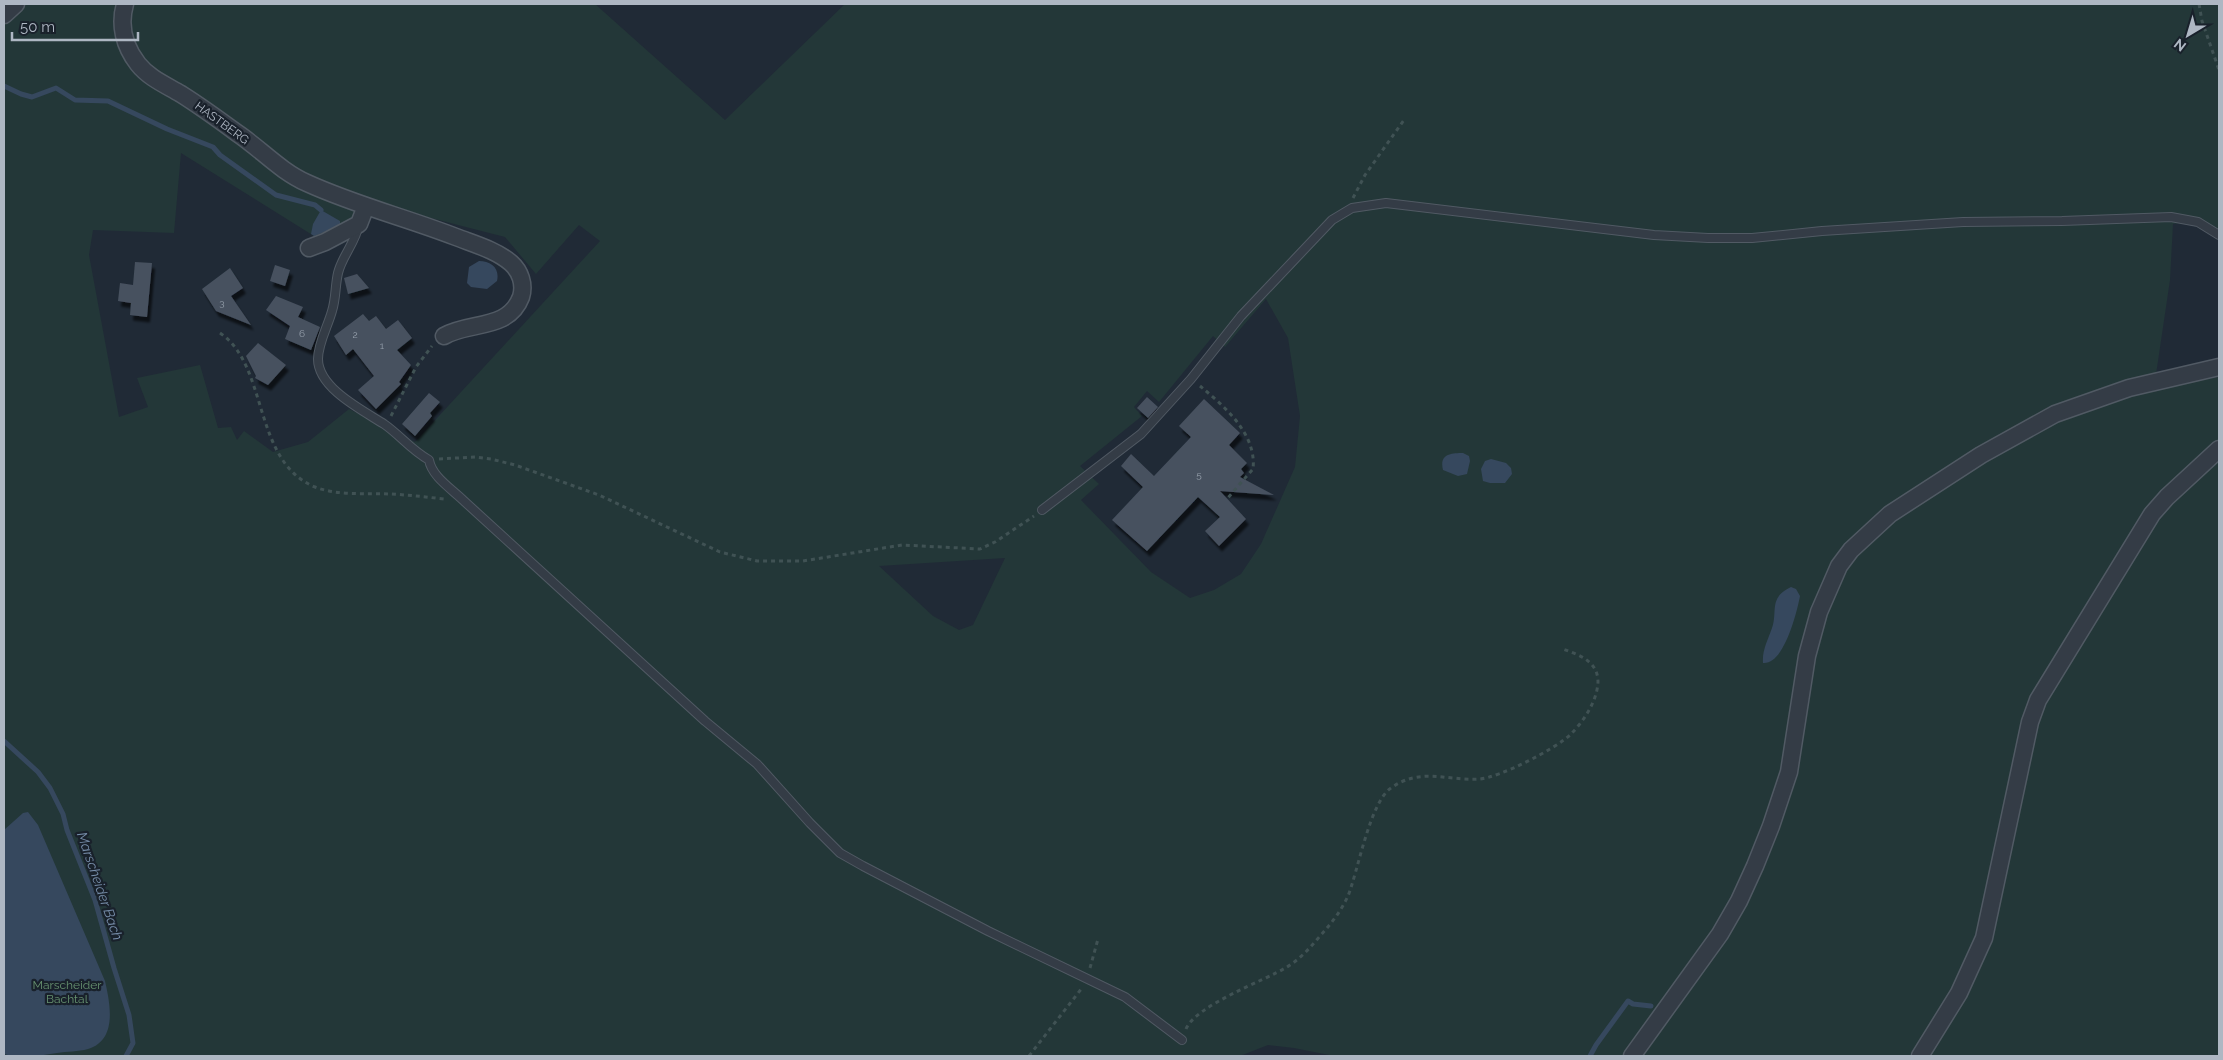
<svg xmlns="http://www.w3.org/2000/svg" width="2223" height="1060" font-family="Raleway,sans-serif">
<style>
.green{fill:#233738;fill-rule:evenodd}
.water{fill:#36485e}
.lines{fill:none;stroke-linecap:round;stroke-linejoin:round}
.stream{stroke:#36485e;stroke-width:5}
.building{fill:#47515f;filter:url(#shadow)}
.service-casing{stroke:#515a64;stroke-width:10}
.minor-casing{stroke:#515a64;stroke-width:19}
.path{stroke:#405254;stroke-width:3;stroke-dasharray:4 4;stroke-linecap:butt}
.service{stroke:#343c46;stroke-width:8}
.minor{stroke:#343c46;stroke-width:16}
.labels{text-anchor:middle;stroke-width:4.5;stroke-linejoin:round;paint-order:stroke}
.number-label{font-size:10px;fill:#949eaa}
.street-label{font-size:12px;fill:#aeb7c3;stroke:#19212b}
.park-label{font-size:12px;fill:#679270;stroke:#19212b}
.water-label{font-size:14px;font-style:italic;fill:#778eaa;stroke:#19212b}
</style>
<defs>
<filter id="shadow"><feDropShadow dx="3" dy="5.5" stdDeviation="1" flood-color="#0009"/></filter>
</defs>
<rect width="100%" height="100%" fill="#202a36"/>
<path class="green" d="M 4,4 L 595,4 L 725,120 L 845,4 L 2219,4 L 2219,230 C 2205,220 2190,222 2173,224 L 2170,280 L 2154,388 L 2219,377 L 2219,1056 L 1334,1056 L 1294,1048 L 1268,1045 L 1240,1056 L 4,1056 ZM 181,153 L 314,236 L 340,226 L 380,205 L 505,237 L 536,274 L 579,225 L 600,241 L 415,442 L 349,409 L 308,442 L 273,452 L 244,431 L 237,440 L 231,427 L 218,428 L 200,365 L 137,378 L 148,407 L 119,417 L 89,255 L 93,230 L 174,233 ZM 1266,299 L 1288,338 L 1300,416 L 1295,467 L 1261,544 L 1241,574 L 1214,590 L 1190,598 L 1151,572 L 1081,500 L 1099,484 L 1080,466 L 1142,416 L 1134,407 L 1147,391 L 1159,402 L 1213,336 L 1225,347 ZM 1005,558 L 973,625 L 959,630 L 933,616 L 879,566 Z"/>
<path class="water" d="M 321,210 L 340,221 L 340,226 L 314,236 L 311,234 L 313,224 Z
M 479,261 C 491,261 500,268 497,281 L 487,289 L 471,287 L 467,283 L 469,267 Z
M 1463,453 L 1469,456 L 1470,461 L 1467,474 L 1458,476 L 1443,470 C 1439,454 1451,453 1463,453 Z
M 1491,459 L 1506,463 L 1511,468 L 1512,474 L 1505,483 L 1490,483 L 1483,481 L 1481,469 L 1485,461 Z
M 1791,587 L 1796,589 L 1800,596 C 1797,612 1784,665 1763,663 C 1762,650 1768,640 1772,628 C 1778,611 1768,598 1791,587 Z
M 28,812 L 38,825 L 105,981 C 110,1003 118,1040 88,1049 C 78,1052 67,1051 57,1053 C 39,1056 20,1059 4,1054 L 4,830 L 23,813 Z"/>
<g class="lines">
<path class="stream" d="M 4,86 L 21,94 L 32,97 L 56,88 L 75,100 L 108,101 L 167,129 L 213,147 L 220,155 L 276,195 L 315,205 L 321,210
M 4,741 L 38,772 L 50,788 L 63,814 L 67,830 L 95,900 L 114,968 L 129,1015 L 133,1043 L 126,1056
M 1590,1056 L 1596,1045 L 1628,1001 L 1633,1004 L 1651,1006"/>
</g>
<path class="building" d="M 135,262 L 152,263 L 147,317 L 130,315 L 131,303 L 118,301 L 120,283 L 133,285 Z
M 275,265 L 290,270 L 285,286 L 270,281 Z
M 230,268 L 243,288 L 231,296 L 251,325 L 216,311 L 202,289 Z
M 357,274 L 369,288 L 348,294 L 344,278 Z
M 276,296 L 303,307 L 298,317 L 320,327 L 311,350 L 285,339 L 290,326 L 266,310 Z
M 363,314 L 369,321 L 376,316 L 386,329 L 398,320 L 412,338 L 397,350 L 411,365 L 399,382 L 401,384 L 376,409 L 358,390 L 374,376 L 353,349 L 346,355 L 334,336 Z
M 258,343 L 286,365 L 268,385 L 255,378 L 256,376 L 246,356 Z
M 429,393 L 440,402 L 430,413 L 432,416 L 415,436 L 402,424 Z
M 1147,397 L 1158,407 L 1148,418 L 1137,408 Z
M 1204,399 L 1240,433 L 1229,445 L 1247,463 L 1241,469 L 1244,473 L 1240,477 L 1274,495 L 1220,491 L 1246,519 L 1219,546 L 1205,531 L 1220,517 L 1198,497 L 1147,551 L 1112,520 L 1143,487 L 1121,466 L 1131,454 L 1154,476 L 1191,437 L 1179,426 Z"/>
<g class="lines">
<g class="service-casing">
<path id="service" d="M 359,224 C 356,242 342,256 338,273 C 335,286 336,299 332,311 C 328,326 318,343 318,359 C 318,388 362,410 384,424 C 400,435 411,450 429,460 C 432,477 452,489 464,501 L 705,721 L 757,764 L 810,823 L 840,853 L 863,866 L 988,931 L 1125,997 L 1182,1040
M 1042,510 L 1141,434 L 1191,379 L 1241,316 L 1332,220 L 1352,208 L 1386,203 L 1654,235 L 1708,238 L 1752,238 L 1822,231 L 1963,222 L 2062,221 L 2171,217 L 2198,222 L 2219,235"/>
</g>
<g class="minor-casing">
<path id="minor" d="M 125,4 C 119,25 124,46 138,64 C 149,78 166,85 181,94 C 200,106 218,119 237,133 C 261,149 280,171 307,183 C 355,205 407,218 456,237 C 474,244 496,250 511,263 C 520,271 525,284 521,297 C 508,331 469,321 444,336
M 4,15 L 16,4
M 309,248 L 325,242 L 359,224 L 366,206
M 1632,1056 L 1720,934 L 1739,901 L 1755,866 L 1771,826 L 1789,772 L 1807,656 L 1819,612 L 1839,566 L 1851,550 L 1890,514 L 1981,455 L 2055,414 L 2129,388 L 2219,367
M 1920,1056 L 1959,993 L 1984,938 L 2030,722 L 2038,700 L 2152,514 L 2167,497 L 2219,449"/>
</g>
<path class="path" d="M 2199,4 L 2202,21 L 2219,70
M 1353,198 L 1365,175 L 1404,120
M 220,333 C 269,366 252,461 315,487 C 338,496 367,493 391,494 C 409,495 426,497 444,499
M 1200,386 C 1224,406 1257,434 1253,469 L 1226,500
M 391,416 L 416,367 L 432,346
M 439,459 L 475,457 L 491,459 L 515,465 L 599,495 L 720,552 L 757,561 L 803,561 L 902,545 L 980,549 L 995,542 L 1034,516
M 1090,968 L 1098,939
M 1186,1029 C 1196,1005 1264,981 1287,967 C 1300,959 1310,948 1320,936 C 1331,924 1341,911 1348,896 C 1358,871 1370,802 1391,788 C 1420,767 1447,781 1479,779 C 1499,778 1555,749 1570,735 C 1583,722 1597,702 1598,682 C 1598,661 1579,655 1563,649
M 1029,1056 L 1082,988"/>
<use href="#service" class="service"/>
<use href="#minor" class="minor"/>
</g>
<g class="labels">
<g class="number-label">
<text x="222" y="306">3</text>
<text x="302" y="337">6</text>
<text x="355" y="338">2</text>
<text x="382" y="349">1</text>
<text x="1199" y="478">5</text>
</g>
<g class="street-label">
<text transform="translate(222 123) rotate(36)" y="4">HASTBERG</text>
</g>
<g class="park-label">
<text x="67" y="989">Marscheider<tspan x="67" dy="14">Bachtal</tspan></text>
</g>
<g class="water-label">
<text transform="translate(100 886) rotate(71)" y="5">Marscheider Bach</text>
</g>
</g>
<rect width="2223" height="1060" fill="none" stroke="#aeb7c3" stroke-width="10"/>
<g transform="translate(2188 35) rotate(218)" stroke="#19212b" stroke-width="4" paint-order="stroke">
<path d="M0-4L9 19L0 12L-9 19Z" fill="#aeb7c3"/>
<text y="-8" font-size="14" font-weight="bold" text-anchor="middle" fill="#aeb7c3">N</text>
</g>
<path d="M12 32v8h126v-8" fill="none" stroke="#aeb7c3" stroke-width="2.5"/>
<text x="20" y="32" font-size="15" fill="#aeb7c3" stroke="#19212b" stroke-width="4" paint-order="stroke">50 m</text>
</svg>
